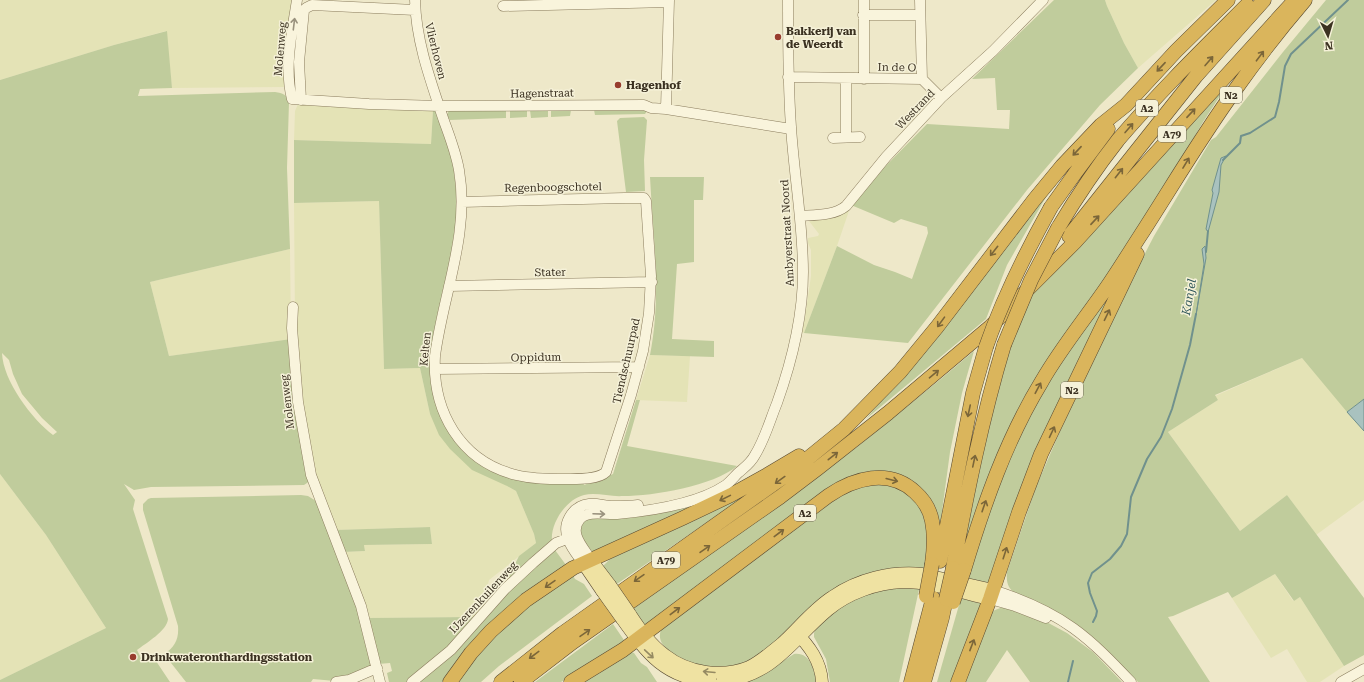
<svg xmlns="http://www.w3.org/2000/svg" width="1364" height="682" font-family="'Roboto Serif',serif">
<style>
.farmland{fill:#e4e3b6}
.green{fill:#c0cc9c;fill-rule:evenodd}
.water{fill:#a9c2bf;stroke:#70918d}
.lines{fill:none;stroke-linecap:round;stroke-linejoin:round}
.stream{stroke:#70918d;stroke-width:2}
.minor-casing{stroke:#8a7c5d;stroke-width:11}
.major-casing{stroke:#584931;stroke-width:13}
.highway-casing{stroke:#584931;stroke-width:15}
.minor{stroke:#f9f4dc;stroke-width:10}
.major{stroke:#efe2a2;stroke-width:12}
.highway{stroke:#dab55c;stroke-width:14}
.major-bridge-casing{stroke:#584931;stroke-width:13;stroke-linecap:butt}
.highway-bridge-casing{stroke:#584931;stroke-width:15;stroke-linecap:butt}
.major-bridge{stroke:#efe2a2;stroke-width:12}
.highway-bridge{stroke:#dab55c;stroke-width:14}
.oneway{stroke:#9a927e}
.oneway2{stroke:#7b6639}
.oneway3{stroke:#958a62}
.poi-dot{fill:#983d2e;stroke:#f5f1d8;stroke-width:1.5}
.labels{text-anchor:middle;stroke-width:3;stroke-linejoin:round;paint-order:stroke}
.shield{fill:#f5f1d8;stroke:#736b58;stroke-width:1}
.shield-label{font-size:10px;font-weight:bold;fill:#3b3121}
.poi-label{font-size:11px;font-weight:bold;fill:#3b3121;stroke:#f5f1d8;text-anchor:start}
.street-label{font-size:11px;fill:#3b3121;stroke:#f5f1d8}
.water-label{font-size:12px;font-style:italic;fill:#30575a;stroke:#f5f1d8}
</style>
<rect width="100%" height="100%" fill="#eee8c9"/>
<path class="farmland" d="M 0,0 L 294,0 L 284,87 L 172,88 L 166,31 L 114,45 L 0,80 Z
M 1105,0 L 1216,0 L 1138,68 L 1124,43 L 1107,6 Z
M 298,104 L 433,110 L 431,144 L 294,140 L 295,111 Z
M 379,201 L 384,369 L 420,368 L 430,414 L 507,486 L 516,491 L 534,534 L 536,543 L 489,580 L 485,596 L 486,603 L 475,618 L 470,617 L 367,618 L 343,552 L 365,551 L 364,545 L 432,544 L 430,527 L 335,530 L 315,481 L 303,418 L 295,321 L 294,203 Z
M 851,205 L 837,246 L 804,333 L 802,332 L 805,317 L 811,276 L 811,250 L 808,243 L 808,238 L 818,236 L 819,234 L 809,221 L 839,216 Z
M 290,249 L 291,339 L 169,356 L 150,282 Z
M 650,355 L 690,356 L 687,402 L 636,400 Z
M 1302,358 L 1364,431 L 1364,500 L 1316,535 L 1287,495 L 1240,531 L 1168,432 L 1218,400 L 1215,396 Z
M 0,474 L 46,535 L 106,628 L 0,680 Z
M 1275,574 L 1293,601 L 1300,597 L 1344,666 L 1320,682 L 1307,682 L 1287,649 L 1271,658 L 1232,598 Z"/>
<path class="green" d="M 1054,0 L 1105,0 L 1107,6 L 1124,43 L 1138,68 L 1100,105 L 1027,190 L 908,343 L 804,333 L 837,246 L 874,265 L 895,272 L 912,279 L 928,233 L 927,227 L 901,219 L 894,223 L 851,205 L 862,190 L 927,124 L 1009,129 L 1010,110 L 997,110 L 995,78 L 972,79 Z
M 1326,0 L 1364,0 L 1364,399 L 1347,412 L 1302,358 L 1215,395 L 1218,400 L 1168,432 L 1240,531 L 1287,495 L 1364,598 L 1364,655 L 1344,666 L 1300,597 L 1294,601 L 1275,574 L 1232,598 L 1228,592 L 1173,616 L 1168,617 L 1210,682 L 1138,682 L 1104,647 L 1073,623 L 1016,594 C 1008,588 1006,583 1007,572 L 1036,487 L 1061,429 L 1125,292 L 1154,236 L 1211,140 L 1216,137 L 1283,52 Z
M 167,31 L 172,88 L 140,89 L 138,96 L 275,92 C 283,93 287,95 289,102 L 287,168 L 290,249 L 150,282 L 169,356 L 291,339 L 310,481 L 304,485 L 151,487 L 134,490 L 124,484 L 135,500 L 133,509 L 168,619 C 167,631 146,643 137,650 L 143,662 L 153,658 L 156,661 L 170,682 L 0,682 L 0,680 L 106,628 L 46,535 L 0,474 L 0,80 L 114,45 ZM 2,353 L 9,360 L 13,374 L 22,394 L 42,418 L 57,432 L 53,435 C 32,419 3,381 2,353 Z
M 1231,79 L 1203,122 L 1136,238 L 1055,355 L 958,566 L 990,417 L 1008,352 L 1027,299 Z
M 645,109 L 647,111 L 645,114 L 595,115 L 594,110 Z
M 433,110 L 436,110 L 452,153 L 458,208 L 450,261 L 437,316 L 430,356 L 430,372 L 442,417 L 486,468 L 583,482 L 584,485 L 613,474 L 636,400 L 640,400 L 627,446 L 737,466 C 713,486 654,496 623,496 C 610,497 596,492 584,495 C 565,500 550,524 552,542 L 504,586 L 519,556 L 536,543 L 534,534 L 516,491 L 507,486 L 472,470 L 450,449 L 439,435 L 430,414 L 420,368 L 384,369 L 379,201 L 294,203 L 294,140 L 431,144 Z
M 449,110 L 506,111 L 506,118 L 450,120 L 447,115 Z
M 510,110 L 527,110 L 527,117 L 510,118 Z
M 530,110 L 548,110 L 548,117 L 531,118 Z
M 551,110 L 571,110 L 570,116 L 551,117 Z
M 644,117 L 647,120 L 644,160 L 645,191 L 626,192 L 617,121 L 620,118 Z
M 650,177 L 704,177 L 703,200 L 694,200 L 694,262 L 677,264 L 672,339 L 714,341 L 714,357 L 650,355 C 662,295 653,237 650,177 Z
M 1046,197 L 1007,265 L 986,319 L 866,419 L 931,342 L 1011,238 Z
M 1117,284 L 990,580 L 987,584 L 967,579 L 1000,479 L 1037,401 L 1066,354 Z
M 974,351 L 962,393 L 950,452 L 938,541 L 926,499 L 867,473 L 646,624 L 643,624 L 633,609 L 857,447 L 942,378 Z
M 767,481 L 614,586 L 603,566 L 610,559 L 661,535 Z
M 876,483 C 882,484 889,485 895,487 C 919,494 929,522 928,545 C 928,554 925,562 924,570 L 911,569 C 868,592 825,614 782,637 C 766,646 756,660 738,665 C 716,671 690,666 671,652 C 664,647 657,640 661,630 L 832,501 L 851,490 Z
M 301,495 L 308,496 L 316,501 L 353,595 L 373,665 L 335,681 L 313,679 L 311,682 L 186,682 L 164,654 C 175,647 179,639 178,626 L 143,510 L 143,504 L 148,499 L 151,498 Z
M 721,495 L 595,552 C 582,548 574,529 585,518 Z
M 430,527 L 432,544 L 364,545 L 365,551 L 343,552 L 335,530 Z
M 555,550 L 566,565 L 455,663 L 442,682 L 419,682 L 506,593 Z
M 571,572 L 575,579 L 584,584 L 592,596 L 499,666 L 481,682 L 456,682 L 501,627 Z
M 920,585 L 899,682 L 830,682 L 826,659 L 814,637 L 814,633 L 817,626 L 830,612 L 873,590 Z
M 961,598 L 983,604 L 953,682 L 937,682 Z
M 1003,607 L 1039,618 L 1067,633 L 1093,652 L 1122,682 L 1030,682 L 1007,650 L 986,682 L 963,682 L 990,614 L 995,610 Z
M 470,617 L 475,618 L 441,655 L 407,682 L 389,682 L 387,673 L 392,671 L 390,663 L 378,664 L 367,618 Z
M 613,624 L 626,643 L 561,682 L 535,682 Z
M 631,652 L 634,653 L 641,663 L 647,667 L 657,682 L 582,682 Z
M 794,654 C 810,652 814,669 817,682 L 746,682 L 766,672 Z"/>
<path class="water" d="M 1226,156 L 1221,165 L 1219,192 L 1208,232 L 1206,229 L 1213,193 L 1212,190 L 1221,158 Z
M 1205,246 L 1206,258 L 1196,315 L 1204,264 L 1202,249 Z
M 1364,399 L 1364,431 L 1347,412 Z"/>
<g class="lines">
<path class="stream" d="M 1223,160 L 1240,143 L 1241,136 L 1250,133 L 1275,117 L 1279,102 L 1285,66 L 1291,54 L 1348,0
M 1206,252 L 1208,231
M 1093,622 L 1096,616 L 1097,611 L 1090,593 L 1088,583 L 1092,573 L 1110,559 L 1121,546 L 1127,534 L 1131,497 L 1147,459 L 1161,437 L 1172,409 L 1190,345 L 1196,314
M 1068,682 L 1073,661"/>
<g class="minor-casing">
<path id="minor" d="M 297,0 C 292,32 284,68 292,99 L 369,104 L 440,106 L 644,105 L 651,108 L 666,109 L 791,129
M 415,0 C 416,42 431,82 444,121 C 450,137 456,153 459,170 C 470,234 443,294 435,356 C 432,411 460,461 516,475 C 532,479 548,479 565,479 C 576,479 598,480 606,472 L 631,395 L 643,351 L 649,313 L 651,276 L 646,201 L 644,198 L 625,198 L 462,202
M 864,0 L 864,79
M 920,0 L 922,79
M 503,6 L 669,2
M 863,15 L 920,15
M 788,77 L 922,79 L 941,98
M 846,78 L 846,137
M 301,100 L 299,62 L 304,10 L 306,8 L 312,5 L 415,10
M 666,109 L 669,0
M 833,138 L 860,137
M 800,216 C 814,215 834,216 846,206 L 886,157 L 941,98 L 993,51 L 1043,0
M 449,286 L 652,282
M 293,307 L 292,328 L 298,402 L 311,475 L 361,606 L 380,682
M 435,369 L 639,367
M 591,560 C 584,548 568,533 580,519 C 588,510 606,515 617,514 C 650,511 698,504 726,485 C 731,481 734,477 738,473 C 745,467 751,463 755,455 C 765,439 770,420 777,403 C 792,361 803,317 803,272 C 803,223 794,175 791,127 C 788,85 788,43 788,0
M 583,563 C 578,556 571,548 568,539 C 562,524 572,506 589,504 C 597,503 605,506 613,506 C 622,506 630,506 638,505
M 993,590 C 1021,599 1048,610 1073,628 C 1094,643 1113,663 1131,682
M 990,599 L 1015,606 L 1046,618
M 336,682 L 349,680 L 377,668
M 412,682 L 451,650 L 505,589 L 533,563 L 556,543 L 572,537
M 1341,682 L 1364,669"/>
</g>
<g class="major-casing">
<path id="major" d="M 591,560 L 610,585
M 583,563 L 602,591
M 630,614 C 640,629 650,644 665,655 C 688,673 722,678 749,667 C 760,662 771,652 781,644 C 798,629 812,610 832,597 C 858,579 891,571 922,574 L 993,590
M 622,619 C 647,654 665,678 711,682
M 795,631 C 809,646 821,661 822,682
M 722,682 C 776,674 790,642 828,610 C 848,593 877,583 903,582 C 931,582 963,593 990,599"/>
</g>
<g class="highway-casing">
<path id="highway" d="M 1051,207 L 1076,172 L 1108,129
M 1058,228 C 1076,198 1096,168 1118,140 C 1158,93 1203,49 1247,5
M 1069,236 L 1196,76 L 1264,0
M 940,561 L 973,393 L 986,347
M 953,568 C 967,493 982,418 1004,345
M 964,570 C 984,504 1006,440 1042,381 C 1061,348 1085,319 1107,287 C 1118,271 1129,253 1140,236 C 1171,188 1201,137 1235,90 C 1257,59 1280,29 1305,0
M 450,682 L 471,653 L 491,631 L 526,600 L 573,568 L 683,518 L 731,495 L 767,475 L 799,456
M 501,682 L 563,633 L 796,468 L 844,429 L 900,372 L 937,327 L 1034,200 L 1062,166 L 1101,125 L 1126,105 L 1176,51 L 1228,0
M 521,682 L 573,642 L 780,497 L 817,469 L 888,413 L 990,327 L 1075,242 L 1295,0
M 571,682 L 623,650 L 828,496 C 854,478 889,468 915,492 C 924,500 930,510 932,521 C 935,536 934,550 932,564
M 911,682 L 933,598
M 924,682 L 942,618 L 946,599
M 958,682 L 990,599 L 1019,512 L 1041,454 L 1137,254"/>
</g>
<use href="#minor" class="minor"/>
<use href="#major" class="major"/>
<use href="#highway" class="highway"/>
<g class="major-bridge-casing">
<path id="major-bridge" d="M 610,585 L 630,614
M 602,591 L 622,619"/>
</g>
<g class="highway-bridge-casing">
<path id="highway-bridge" d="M 1004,345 L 1031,280 L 1058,228
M 986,347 C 1003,298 1026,252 1051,207
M 926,596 L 932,564
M 946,599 L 953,568
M 953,602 L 964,570"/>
</g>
<use href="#major-bridge" class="major-bridge"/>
<use href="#highway-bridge" class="highway-bridge"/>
</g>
<defs><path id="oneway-shaft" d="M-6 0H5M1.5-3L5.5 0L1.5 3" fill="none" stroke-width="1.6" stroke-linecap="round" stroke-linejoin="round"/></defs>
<g class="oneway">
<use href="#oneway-shaft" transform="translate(294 24) rotate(-83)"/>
<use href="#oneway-shaft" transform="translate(599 514) rotate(2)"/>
</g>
<g class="oneway2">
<use href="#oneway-shaft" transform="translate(1260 56) rotate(-53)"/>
<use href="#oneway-shaft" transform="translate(1209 61) rotate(-49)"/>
<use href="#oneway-shaft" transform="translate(1161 67) rotate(133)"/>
<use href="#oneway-shaft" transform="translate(1191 113) rotate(-47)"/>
<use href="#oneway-shaft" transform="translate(1129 128) rotate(-49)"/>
<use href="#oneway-shaft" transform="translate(1077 151) rotate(133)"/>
<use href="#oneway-shaft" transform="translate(1186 163) rotate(-59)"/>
<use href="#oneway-shaft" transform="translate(1119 173) rotate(-52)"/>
<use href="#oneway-shaft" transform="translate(1095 220) rotate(-47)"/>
<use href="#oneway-shaft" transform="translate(994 251) rotate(128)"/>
<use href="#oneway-shaft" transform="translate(1107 315) rotate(-64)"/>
<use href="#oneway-shaft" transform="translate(941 322) rotate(126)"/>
<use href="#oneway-shaft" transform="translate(934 374) rotate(-40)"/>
<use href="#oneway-shaft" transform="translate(1038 388) rotate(-62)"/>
<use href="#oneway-shaft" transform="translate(969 411) rotate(102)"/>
<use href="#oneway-shaft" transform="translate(1052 432) rotate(-65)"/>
<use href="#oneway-shaft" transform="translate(833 456) rotate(-38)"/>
<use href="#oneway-shaft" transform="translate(974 461) rotate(-78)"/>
<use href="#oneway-shaft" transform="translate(780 480) rotate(144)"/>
<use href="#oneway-shaft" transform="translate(892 480) rotate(14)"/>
<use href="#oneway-shaft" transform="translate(725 498) rotate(154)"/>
<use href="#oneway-shaft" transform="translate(984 506) rotate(-71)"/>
<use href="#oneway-shaft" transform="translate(779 533) rotate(-37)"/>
<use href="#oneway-shaft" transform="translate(705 549) rotate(-35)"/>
<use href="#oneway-shaft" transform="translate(1005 553) rotate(-72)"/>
<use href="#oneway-shaft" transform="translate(639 578) rotate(145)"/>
<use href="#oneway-shaft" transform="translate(550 584) rotate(145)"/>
<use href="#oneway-shaft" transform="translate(675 611) rotate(-37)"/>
<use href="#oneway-shaft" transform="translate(585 633) rotate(-35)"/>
<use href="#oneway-shaft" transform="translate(972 645) rotate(-69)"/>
<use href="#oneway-shaft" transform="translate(534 655) rotate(143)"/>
</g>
<g class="oneway3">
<use href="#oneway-shaft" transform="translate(649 654) rotate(43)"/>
<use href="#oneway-shaft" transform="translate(709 672) rotate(-175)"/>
</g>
<g class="poi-dot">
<circle cx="778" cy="37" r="4"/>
<circle cx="618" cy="85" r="4"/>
<circle cx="133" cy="657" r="4"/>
</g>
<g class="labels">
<g class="shield">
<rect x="1220" y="87" width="22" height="16" rx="3"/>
<rect x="1136" y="100" width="22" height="16" rx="3"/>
<rect x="1158" y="126" width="28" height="16" rx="3"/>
<rect x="1061" y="382" width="22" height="16" rx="3"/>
<rect x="794" y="505" width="22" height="16" rx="3"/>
<rect x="652" y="552" width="28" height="16" rx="3"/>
</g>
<g class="shield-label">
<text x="1231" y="99">N2</text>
<text x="1147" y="112">A2</text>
<text x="1172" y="138">A79</text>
<text x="1072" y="394">N2</text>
<text x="805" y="517">A2</text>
<text x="666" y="564">A79</text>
</g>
<g class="poi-label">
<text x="786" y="35">Bakkerij van<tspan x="786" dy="13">de Weerdt</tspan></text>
<text x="626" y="89">Hagenhof</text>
<text x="141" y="661">Drinkwateronthardingsstation</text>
</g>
<g class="street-label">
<text transform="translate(280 49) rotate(-85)" y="4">Molenweg</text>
<text transform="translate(436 51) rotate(76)" y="4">Vlierhoven</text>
<text transform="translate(897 67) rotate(1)" y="4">In de O</text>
<text transform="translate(542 93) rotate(-1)" y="4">Hagenstraat</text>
<text transform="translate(915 109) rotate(-46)" y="4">Westrand</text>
<text transform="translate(553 187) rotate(-1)" y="4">Regenboogschotel</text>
<text transform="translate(787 233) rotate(-93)" y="4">Ambyerstraat Noord</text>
<text transform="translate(550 272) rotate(-1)" y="4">Stater</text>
<text transform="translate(425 349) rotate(-84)" y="4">Kelten</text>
<text transform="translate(536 357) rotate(-1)" y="4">Oppidum</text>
<text transform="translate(626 361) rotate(-77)" y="4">Tiendschuurpad</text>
<text transform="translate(287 402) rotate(-97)" y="4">Molenweg</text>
<text transform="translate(483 597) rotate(-47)" y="4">IJzerenkuilenweg</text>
</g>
<g class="water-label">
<text transform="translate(1189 297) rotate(-80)" y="4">Kanjel</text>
</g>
</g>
<g transform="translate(1328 36) rotate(175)" stroke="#f5f1d8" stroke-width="3" paint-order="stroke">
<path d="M0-3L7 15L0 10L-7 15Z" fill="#3b3121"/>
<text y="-6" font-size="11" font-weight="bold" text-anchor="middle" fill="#3b3121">N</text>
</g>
</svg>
